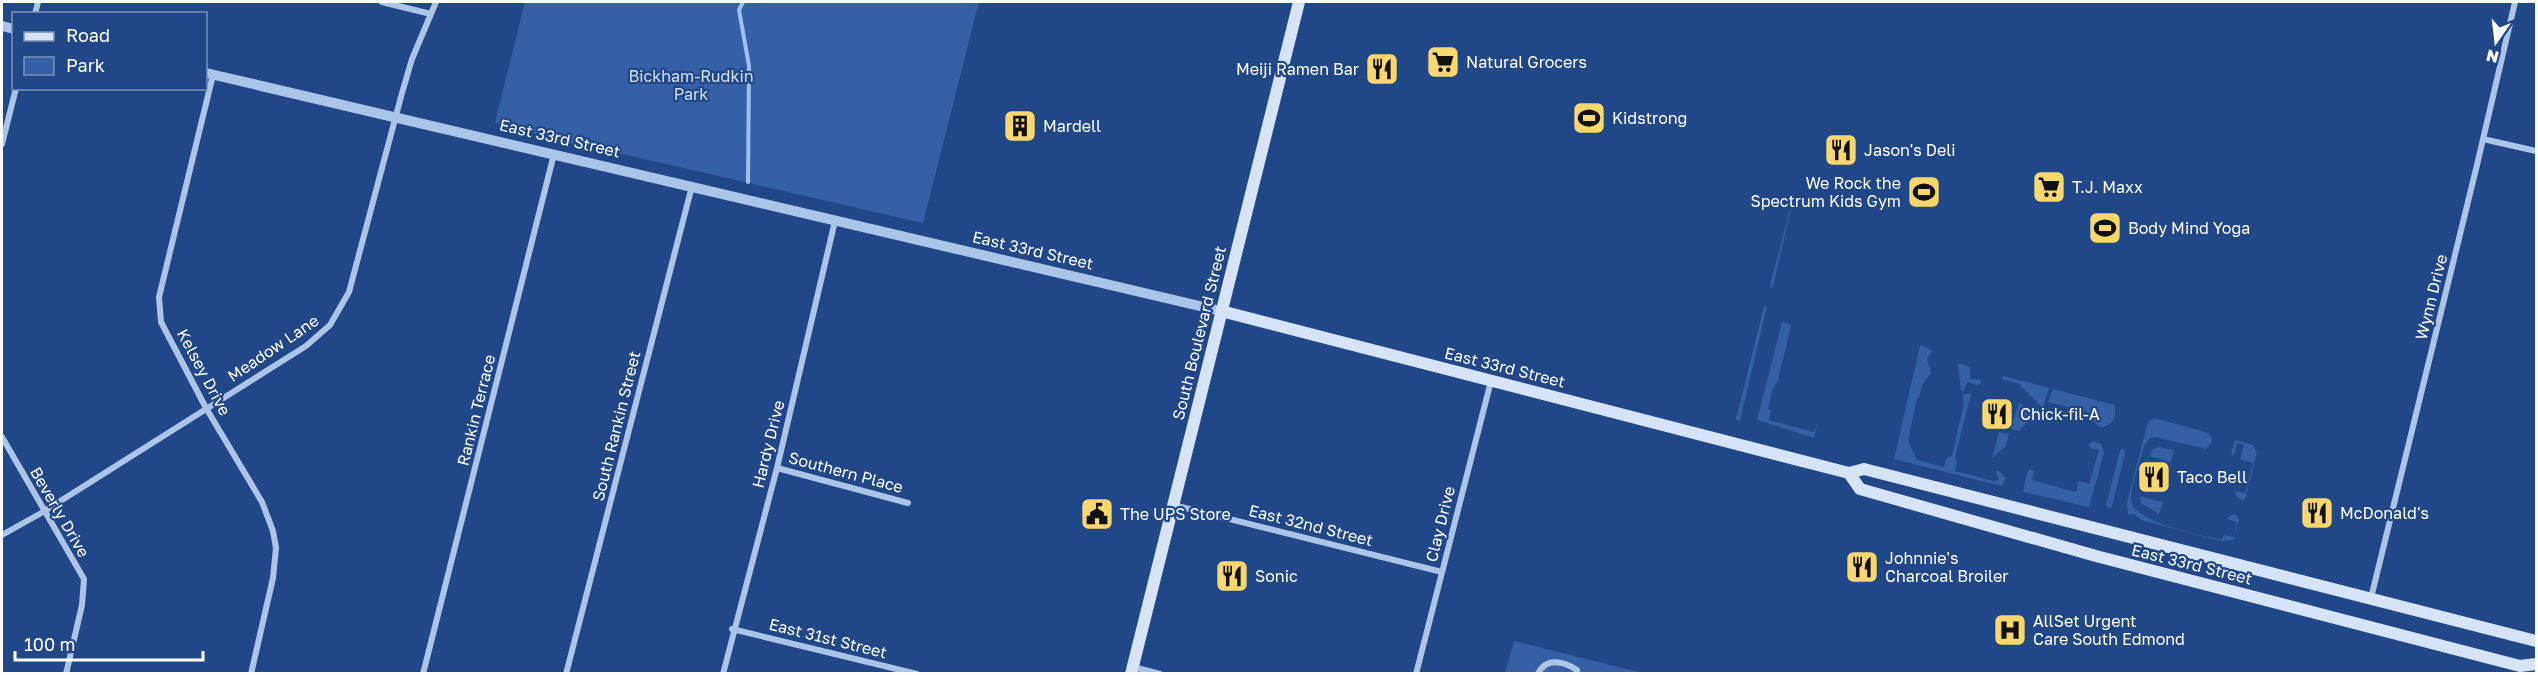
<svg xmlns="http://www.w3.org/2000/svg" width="2538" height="675" font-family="'Golos Text',sans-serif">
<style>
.green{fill:#3461a6}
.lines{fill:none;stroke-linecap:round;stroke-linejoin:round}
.stream{stroke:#9fbfec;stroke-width:4}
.minor{stroke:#abc4ea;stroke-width:6}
.tertiary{stroke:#abc4ea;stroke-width:10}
.secondary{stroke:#d7e3f8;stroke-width:12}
.labels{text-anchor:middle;stroke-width:4.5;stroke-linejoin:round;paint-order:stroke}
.poi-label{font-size:16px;fill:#fff;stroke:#204888;text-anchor:start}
.park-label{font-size:16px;fill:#d0e0f8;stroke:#204888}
.street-label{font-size:16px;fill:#fff;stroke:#204888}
</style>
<rect width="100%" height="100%" fill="#204888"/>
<path class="green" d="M 525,2 L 979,2 L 923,223 L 605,150 L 599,151 L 495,123 Z
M 1796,187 L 1773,286 L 1771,288 L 1770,286 Z
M 1767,306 L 1740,420 L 1738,421 L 1736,419 L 1764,307 Z
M 1782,322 L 1791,325 L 1778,380 L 1772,391 L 1768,409 L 1771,411 L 1769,420 L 1814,432 L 1818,422 L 1814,438 L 1757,420 Z
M 1922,345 L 1932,351 L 1927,359 L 1931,373 L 1922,385 L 1919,398 L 1917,398 L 1908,441 L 1917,460 L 1944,467 L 1946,459 L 1952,456 L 1964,403 L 1963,394 L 1971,394 L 1955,457 L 1957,462 L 1955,471 L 1993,481 L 1999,480 L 1996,471 L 1999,471 L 2006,478 L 2002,486 L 1894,459 L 1920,346 Z
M 1958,363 L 1970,367 L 1970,379 L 1981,380 L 1981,383 L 1977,385 L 1967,382 L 1964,390 L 1961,390 Z
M 2003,376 L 2049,388 L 2043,408 L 2019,384 L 2002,379 Z
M 2053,389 L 2114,405 C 2118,416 2112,427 2100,427 L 2095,423 L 2091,413 L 2048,402 Z
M 2019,402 L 2032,417 L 2019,431 L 2011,429 Z
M 2154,418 L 2205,432 L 2210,435 L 2212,442 L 2206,449 L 2156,437 L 2150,438 L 2144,446 C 2141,460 2130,486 2131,500 C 2134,523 2202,535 2221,540 L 2224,535 L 2234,537 L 2237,522 L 2227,519 L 2231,515 L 2236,514 L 2239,520 L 2233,540 L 2220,541 L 2142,520 L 2134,514 L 2128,515 L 2127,502 L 2148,423 Z
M 1999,432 L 2009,434 L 2006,446 L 1992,458 Z
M 2235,440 L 2253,445 L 2257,452 L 2245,499 L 2242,500 L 2236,496 L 2235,491 L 2245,493 L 2253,463 L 2240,459 L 2244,445 L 2237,443 L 2234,455 L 2231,453 Z
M 2093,441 L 2101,444 L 2104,453 L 2089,507 L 2023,492 L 2027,473 L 2030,469 L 2034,471 L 2032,480 L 2076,492 L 2079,481 L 2089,484 L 2099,450 L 2090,448 L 2089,444 Z
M 2158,447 L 2174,450 L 2171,462 L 2150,456 L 2152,450 Z
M 2123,448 L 2125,453 L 2112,506 L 2109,508 L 2106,505 L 2120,451 Z
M 2140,496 L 2163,502 L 2159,514 L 2141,503 Z
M 1514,641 L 1642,673 L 1505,674 Z"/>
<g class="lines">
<path class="stream" d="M 743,2 L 739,10 L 749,66 L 748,182"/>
<path class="minor" d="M 382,2 L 431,14
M 35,14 L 38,2
M 213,75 L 159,297 L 161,322 L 206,408 L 262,502 L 273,531 L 276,548 L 273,578 L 251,674
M 2483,139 L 2536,151
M 2,144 L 16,88
M 2,437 L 84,579 L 82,605 L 66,674
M 777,468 L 908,503
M 1173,505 L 1442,572
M 2,535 L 43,512 L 306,346 L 330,325 L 349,292 L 402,93 L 412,59 L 436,2
M 2371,598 L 2477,165 L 2515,2
M 732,629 L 917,674
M 1133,667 L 1160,674
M 423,674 L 554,154
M 566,674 L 692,186
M 723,674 L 777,468 L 835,221
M 1416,674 L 1491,381
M 1538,674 C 1546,656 1565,662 1577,670 L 1577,674"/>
<path class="tertiary" d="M 2,26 L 14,29
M 206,73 L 1221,311"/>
<path class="secondary" d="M 1221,311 L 1849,473 L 1864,469 L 2536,641
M 1849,473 L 1860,489 L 2096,556 L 2520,666 L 2536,664
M 1131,674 L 1299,2"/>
</g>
<defs>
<g id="supermarket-square" transform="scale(1.725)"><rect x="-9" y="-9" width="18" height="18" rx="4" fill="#f8d76c" stroke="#204888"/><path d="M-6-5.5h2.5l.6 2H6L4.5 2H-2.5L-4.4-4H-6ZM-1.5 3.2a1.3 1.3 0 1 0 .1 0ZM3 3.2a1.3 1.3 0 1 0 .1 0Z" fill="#111"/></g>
<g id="restaurant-square" transform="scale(1.725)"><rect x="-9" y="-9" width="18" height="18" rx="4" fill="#f8d76c" stroke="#204888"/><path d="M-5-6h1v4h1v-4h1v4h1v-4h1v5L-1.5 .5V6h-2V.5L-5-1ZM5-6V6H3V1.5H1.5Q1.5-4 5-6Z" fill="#111"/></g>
<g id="stadium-square" transform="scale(1.725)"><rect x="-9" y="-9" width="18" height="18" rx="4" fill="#f8d76c" stroke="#204888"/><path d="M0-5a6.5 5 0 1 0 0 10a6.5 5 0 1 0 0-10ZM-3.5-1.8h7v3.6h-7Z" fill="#111"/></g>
<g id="building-square" transform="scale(1.725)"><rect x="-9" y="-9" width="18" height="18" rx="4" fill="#f8d76c" stroke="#204888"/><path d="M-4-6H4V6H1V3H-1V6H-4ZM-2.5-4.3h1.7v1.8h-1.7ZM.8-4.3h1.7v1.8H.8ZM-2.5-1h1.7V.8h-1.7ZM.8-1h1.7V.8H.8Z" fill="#111"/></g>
<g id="civic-square" transform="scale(1.725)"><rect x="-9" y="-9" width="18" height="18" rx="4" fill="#f8d76c" stroke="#204888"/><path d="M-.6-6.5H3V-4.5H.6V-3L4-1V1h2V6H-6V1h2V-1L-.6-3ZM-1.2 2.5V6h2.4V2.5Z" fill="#111"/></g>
<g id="hospital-square" transform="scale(1.725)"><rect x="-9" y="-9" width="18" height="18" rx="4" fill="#f8d76c" stroke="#204888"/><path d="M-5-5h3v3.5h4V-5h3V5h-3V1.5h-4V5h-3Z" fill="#111"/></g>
</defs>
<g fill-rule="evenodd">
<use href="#supermarket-square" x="1443" y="62"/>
<use href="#restaurant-square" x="1382" y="69"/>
<use href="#stadium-square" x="1589" y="118"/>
<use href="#building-square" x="1020" y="126"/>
<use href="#restaurant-square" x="1841" y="150"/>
<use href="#supermarket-square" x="2049" y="187"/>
<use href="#stadium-square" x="1924" y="192"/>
<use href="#stadium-square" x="2105" y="228"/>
<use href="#restaurant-square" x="1997" y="414"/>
<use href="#restaurant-square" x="2154" y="477"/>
<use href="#restaurant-square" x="2317" y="513"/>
<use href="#civic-square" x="1097" y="514"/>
<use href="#restaurant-square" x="1862" y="567"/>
<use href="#restaurant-square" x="1232" y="576"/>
<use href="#hospital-square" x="2010" y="630"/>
</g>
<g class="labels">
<g class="poi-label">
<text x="1466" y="68">Natural Grocers</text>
<text x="1359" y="75" text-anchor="end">Meiji Ramen Bar</text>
<text x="1612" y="124">Kidstrong</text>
<text x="1043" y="132">Mardell</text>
<text x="1864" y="156">Jason's Deli</text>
<text x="1901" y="189" text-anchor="end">We Rock the<tspan x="1901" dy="18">Spectrum Kids Gym</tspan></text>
<text x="2072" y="193">T.J. Maxx</text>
<text x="2128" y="234">Body Mind Yoga</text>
<text x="2020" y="420">Chick-fil-A</text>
<text x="2177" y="483">Taco Bell</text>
<text x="2340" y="519">McDonald's</text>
<text x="1120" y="520">The UPS Store</text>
<text x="1885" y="564">Johnnie's<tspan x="1885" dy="18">Charcoal Broiler</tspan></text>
<text x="1255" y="582">Sonic</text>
<text x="2033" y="627">AllSet Urgent<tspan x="2033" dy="18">Care South Edmond</tspan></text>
</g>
<g class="park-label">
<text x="691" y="82">Bickham-Rudkin<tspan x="691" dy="18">Park</tspan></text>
</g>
<g class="street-label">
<text transform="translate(560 138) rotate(13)" y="6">East 33rd Street</text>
<text transform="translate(1033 250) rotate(13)" y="6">East 33rd Street</text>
<text transform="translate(2431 297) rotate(-76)" y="6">Wynn Drive</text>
<text transform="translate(1199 333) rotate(-76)" y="6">South Boulevard Street</text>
<text transform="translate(273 348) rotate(-34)" y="6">Meadow Lane</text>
<text transform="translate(1505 367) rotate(14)" y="6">East 33rd Street</text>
<text transform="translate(204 372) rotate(62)" y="6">Kelsey Drive</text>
<text transform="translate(476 410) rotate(-76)" y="6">Rankin Terrace</text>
<text transform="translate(616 426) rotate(-76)" y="6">South Rankin Street</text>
<text transform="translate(768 444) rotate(-76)" y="6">Hardy Drive</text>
<text transform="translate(846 472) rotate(15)" y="6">Southern Place</text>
<text transform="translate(60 512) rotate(60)" y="6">Beverly Drive</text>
<text transform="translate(1440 524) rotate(-76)" y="6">Clay Drive</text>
<text transform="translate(1311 525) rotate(14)" y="6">East 32nd Street</text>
<text transform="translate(2192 564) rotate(14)" y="6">East 33rd Street</text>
<text transform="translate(828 638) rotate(14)" y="6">East 31st Street</text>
</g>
</g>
<rect width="2538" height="675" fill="none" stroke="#ffffff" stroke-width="6"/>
<rect x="12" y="12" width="195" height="78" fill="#204888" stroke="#7991b8" stroke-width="1.5"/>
<rect x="24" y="32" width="30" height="9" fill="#d7e3f8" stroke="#7991b8" stroke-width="1.5"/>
<text x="66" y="42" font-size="18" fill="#ffffff">Road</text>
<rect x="24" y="57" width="30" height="18" fill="#3461a6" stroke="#7991b8" stroke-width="1.5"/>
<text x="66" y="72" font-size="18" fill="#ffffff">Park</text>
<g transform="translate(2496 42) rotate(194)" stroke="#204888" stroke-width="4.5" paint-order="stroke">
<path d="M0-4.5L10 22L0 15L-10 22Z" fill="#ffffff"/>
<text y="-9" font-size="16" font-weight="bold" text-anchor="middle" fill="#ffffff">N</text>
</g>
<path d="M15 651v9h188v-9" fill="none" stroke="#ffffff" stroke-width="3"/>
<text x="24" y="651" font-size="18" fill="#ffffff" stroke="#204888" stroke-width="4.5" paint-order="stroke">100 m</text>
</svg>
